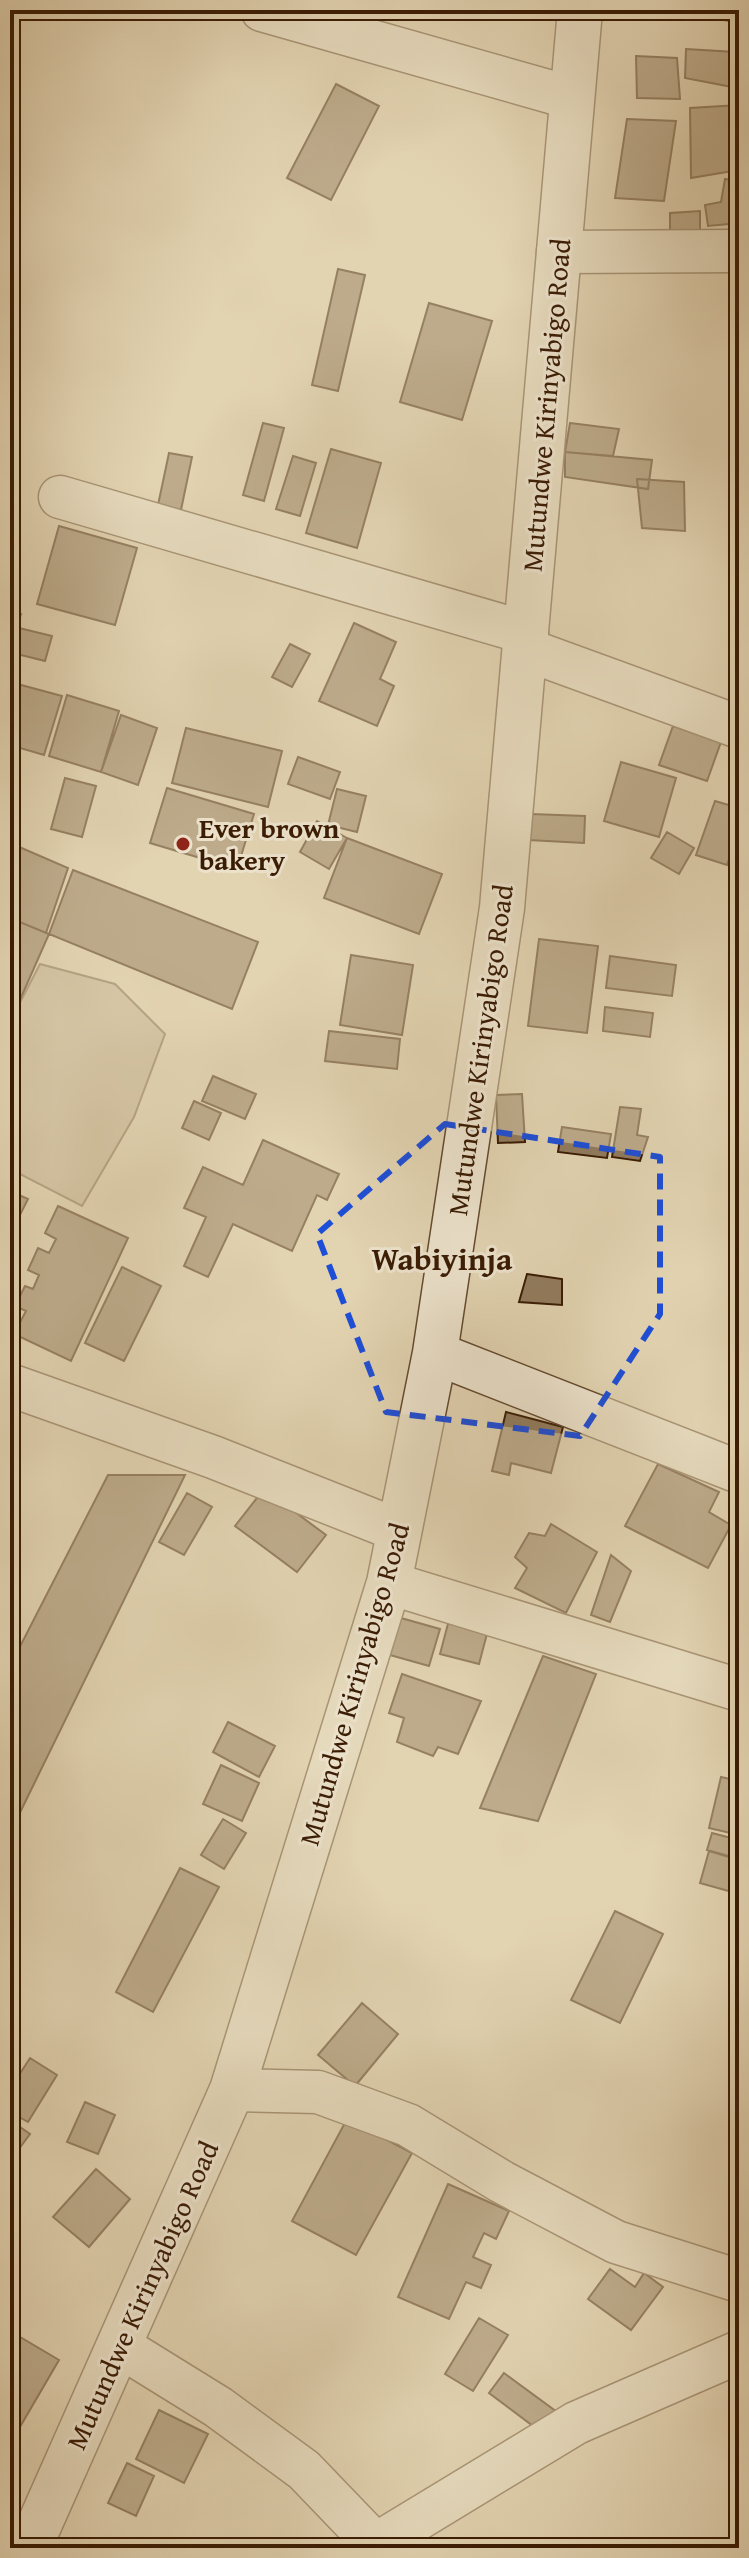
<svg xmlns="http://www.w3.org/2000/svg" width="749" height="2558" font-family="'Gentium Book Plus',serif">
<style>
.green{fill:#c5b494;stroke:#80684c;stroke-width:2}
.building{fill:#917b5e;stroke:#3a1c04;stroke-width:2}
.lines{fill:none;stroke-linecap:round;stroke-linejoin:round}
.minor-casing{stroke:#644a2f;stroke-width:45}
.tertiary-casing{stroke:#644a2f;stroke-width:47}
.minor{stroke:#ece2cc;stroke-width:42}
.tertiary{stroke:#ece2cc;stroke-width:44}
.marked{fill:none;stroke:#1d4ed8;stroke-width:6;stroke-dasharray:16 10;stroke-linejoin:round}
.poi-dot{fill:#8f2418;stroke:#ece2cc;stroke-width:3}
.labels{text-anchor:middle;stroke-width:6;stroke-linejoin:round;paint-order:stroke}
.street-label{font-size:28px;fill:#3a1c04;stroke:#ece2cc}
.poi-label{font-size:28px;font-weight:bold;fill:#3a1c04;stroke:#ece2cc;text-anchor:start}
.quarter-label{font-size:32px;font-weight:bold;fill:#3a1c04;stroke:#ece2cc}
</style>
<rect width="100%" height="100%" fill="#e2d3b1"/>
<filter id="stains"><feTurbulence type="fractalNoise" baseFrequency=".0025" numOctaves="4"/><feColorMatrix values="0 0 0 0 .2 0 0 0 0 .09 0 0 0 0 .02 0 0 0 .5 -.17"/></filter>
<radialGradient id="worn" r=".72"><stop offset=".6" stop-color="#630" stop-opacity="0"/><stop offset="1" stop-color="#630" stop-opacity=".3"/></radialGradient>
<path class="green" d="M 40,964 L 115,984 L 165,1034 L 134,1117 L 82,1206 L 10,1169 L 10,1022 Z"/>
<path class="building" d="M 675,10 L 731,10 L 729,21 Z
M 686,49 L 735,52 L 732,87 L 685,78 Z
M 636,56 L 677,58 L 680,99 L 637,98 Z
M 336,84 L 379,106 L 331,200 L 287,178 Z
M 739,105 L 739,170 L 691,178 L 690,108 Z
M 627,119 L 676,121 L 664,201 L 615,198 Z
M 725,179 L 739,181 L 739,223 L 708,226 L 705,205 L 721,202 Z
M 700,211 L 700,236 L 670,233 L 670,213 Z
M 338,269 L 365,275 L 338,391 L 312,385 Z
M 429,303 L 492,321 L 462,420 L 400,402 Z
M 263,423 L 284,428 L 264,501 L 243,495 Z
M 570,423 L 619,429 L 613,456 L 565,452 Z
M 331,449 L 381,463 L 357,548 L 306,533 Z
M 565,452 L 652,460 L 648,489 L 565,477 Z
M 169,453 L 192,457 L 181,510 L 158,505 Z
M 293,456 L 316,463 L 300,516 L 276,509 Z
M 637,479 L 684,482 L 685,531 L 642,528 Z
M 59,526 L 137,548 L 115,625 L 37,604 Z
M 10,610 L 21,614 L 10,645 Z
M 354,623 L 396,642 L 380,679 L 394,686 L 377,726 L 319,701 Z
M 19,628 L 52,636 L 45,661 L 13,653 Z
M 290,644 L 310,654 L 292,687 L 272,677 Z
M 10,682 L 62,696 L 44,755 L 10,745 Z
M 67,695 L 119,711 L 101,772 L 49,756 Z
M 121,715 L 157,728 L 138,785 L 101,772 Z
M 673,726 L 721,742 L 707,781 L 659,765 Z
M 186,728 L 282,751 L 268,807 L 172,783 Z
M 298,757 L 340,772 L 330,799 L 288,784 Z
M 621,762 L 676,778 L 659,837 L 604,821 Z
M 65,778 L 96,786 L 82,837 L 51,829 Z
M 167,788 L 254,814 L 237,869 L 150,843 Z
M 337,789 L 366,796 L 357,832 L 328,825 Z
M 715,801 L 739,808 L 739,830 L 727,865 L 696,855 Z
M 531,814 L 585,816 L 584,843 L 529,840 Z
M 317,821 L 347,838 L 329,869 L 300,852 Z
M 667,832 L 694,848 L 679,874 L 651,858 Z
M 347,838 L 442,874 L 419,934 L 324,898 Z
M 10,843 L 68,868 L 46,933 L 10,918 Z
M 73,870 L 258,942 L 232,1009 L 49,934 Z
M 10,918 L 49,934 L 12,1018 L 10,1017 Z
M 539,939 L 598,946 L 587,1033 L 528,1026 Z
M 351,955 L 413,965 L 402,1035 L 340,1025 Z
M 610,956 L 676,965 L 672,996 L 606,988 Z
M 605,1007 L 653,1013 L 650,1037 L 603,1031 Z
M 329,1031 L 400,1039 L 397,1069 L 325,1061 Z
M 213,1076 L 256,1094 L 245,1119 L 202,1101 Z
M 522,1094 L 525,1142 L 498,1143 L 496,1095 Z
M 194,1101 L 221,1113 L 209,1140 L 182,1128 Z
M 620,1107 L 641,1109 L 637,1135 L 648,1137 L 640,1161 L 612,1157 Z
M 562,1127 L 611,1134 L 607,1158 L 558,1152 Z
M 263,1140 L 339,1174 L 327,1200 L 317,1195 L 292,1251 L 233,1224 L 208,1277 L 184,1266 L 206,1217 L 184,1208 L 203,1167 L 243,1185 Z
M 10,1191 L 28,1199 L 20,1215 L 10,1210 Z
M 58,1206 L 128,1238 L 71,1361 L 14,1334 L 26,1311 L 15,1306 L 25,1286 L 33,1289 L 39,1275 L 28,1270 L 38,1248 L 49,1253 L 56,1239 L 45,1233 Z
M 122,1267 L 161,1286 L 124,1361 L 85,1343 Z
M 527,1274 L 562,1279 L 562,1305 L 519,1302 Z
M 506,1412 L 563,1427 L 551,1473 L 511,1463 L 509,1475 L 492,1471 Z
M 658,1464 L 719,1492 L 709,1512 L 731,1525 L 708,1568 L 625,1526 Z
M 108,1475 L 185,1475 L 10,1833 L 10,1666 Z
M 264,1489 L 326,1535 L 297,1572 L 235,1526 Z
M 187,1493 L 212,1507 L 184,1555 L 159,1542 Z
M 551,1524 L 597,1552 L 566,1613 L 515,1588 L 527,1568 L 515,1557 L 529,1533 L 545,1536 Z
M 611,1555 L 631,1571 L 610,1622 L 591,1615 Z
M 401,1618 L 440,1629 L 429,1666 L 390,1655 Z
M 449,1620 L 488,1630 L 479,1664 L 440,1654 Z
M 543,1656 L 596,1674 L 538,1821 L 480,1808 Z
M 402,1674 L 481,1701 L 458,1754 L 438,1747 L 433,1756 L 397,1742 L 404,1718 L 389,1713 Z
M 228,1722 L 275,1746 L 259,1777 L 213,1752 Z
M 221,1765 L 259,1783 L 242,1821 L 203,1804 Z
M 721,1777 L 739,1781 L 739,1835 L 709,1828 Z
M 223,1819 L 246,1833 L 224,1869 L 201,1855 Z
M 712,1833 L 739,1840 L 739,1859 L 707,1850 Z
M 709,1851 L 739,1860 L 739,1894 L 700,1883 Z
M 180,1868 L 219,1887 L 153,2012 L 116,1992 Z
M 615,1911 L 663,1934 L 620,2023 L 571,2000 Z
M 362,2003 L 398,2034 L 355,2086 L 318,2055 Z
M 30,2058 L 57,2075 L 28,2122 L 10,2112 L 10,2089 Z
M 85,2102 L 115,2115 L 98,2154 L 67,2142 Z
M 347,2119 L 412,2153 L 356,2255 L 292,2221 Z
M 10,2120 L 30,2134 L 10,2161 Z
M 96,2169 L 130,2199 L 89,2247 L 53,2217 Z
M 448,2184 L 509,2211 L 496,2239 L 484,2233 L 473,2257 L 491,2265 L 481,2288 L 466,2282 L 449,2319 L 398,2297 Z
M 610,2269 L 635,2287 L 644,2273 L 663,2287 L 631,2330 L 588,2299 Z
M 479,2318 L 508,2335 L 473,2391 L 445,2374 Z
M 10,2331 L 59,2360 L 10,2444 Z
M 504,2373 L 557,2412 L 541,2432 L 489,2393 Z
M 159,2410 L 208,2434 L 184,2483 L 136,2459 Z
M 127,2463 L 154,2476 L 136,2516 L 108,2503 Z
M 693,2538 L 708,2548 L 686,2548 Z"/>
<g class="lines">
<g class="minor-casing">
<path id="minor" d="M 262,10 L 572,98
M 558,252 L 739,251
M 60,497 L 527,633
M 525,649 L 739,727
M 435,1353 L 739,1472
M 10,1385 L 213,1457 L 400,1531
M 389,1583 L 739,1690
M 232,2090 L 318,2092 L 408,2125 L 502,2182 L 616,2242 L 739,2281
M 121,2347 L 218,2407 L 304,2470 L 379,2548
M 370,2548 L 576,2423 L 739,2352"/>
</g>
<g class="tertiary-casing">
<path id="tertiary" d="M 29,2548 L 232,2090 L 389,1583 L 435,1353 L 502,908 L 580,10"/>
</g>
<use href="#minor" class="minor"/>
<use href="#tertiary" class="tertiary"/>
</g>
<path d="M0 0H749V2558H0ZM 445,1124 L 660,1157 L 660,1314 L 580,1436 L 386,1412 L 317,1234 Z" fill="#e2d3b1" fill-opacity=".55" fill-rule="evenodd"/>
<path class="marked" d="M 445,1124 L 660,1157 L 660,1314 L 580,1436 L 386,1412 L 317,1234 Z"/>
<circle class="poi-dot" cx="183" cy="844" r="8"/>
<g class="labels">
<g class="street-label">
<text transform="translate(546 405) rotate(-85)" y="10">Mutundwe Kirinyabigo Road</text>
<text transform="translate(480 1050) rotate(-82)" y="10">Mutundwe Kirinyabigo Road</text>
<text transform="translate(354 1684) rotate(-74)" y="10">Mutundwe Kirinyabigo Road</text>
<text transform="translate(142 2295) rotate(-66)" y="10">Mutundwe Kirinyabigo Road</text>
</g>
<g class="poi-label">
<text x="199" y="838">Ever brown<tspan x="199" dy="32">bakery</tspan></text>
</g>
<g class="quarter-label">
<text x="442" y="1270">Wabiyinja</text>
</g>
</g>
<rect width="749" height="2558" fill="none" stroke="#e2d3b1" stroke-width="40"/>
<rect x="12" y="12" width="725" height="2534" fill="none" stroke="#3a1c04" stroke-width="4"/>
<rect x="20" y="20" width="709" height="2518" fill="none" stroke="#3a1c04" stroke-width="2"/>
<rect width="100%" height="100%" filter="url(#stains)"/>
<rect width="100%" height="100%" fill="url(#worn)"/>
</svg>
